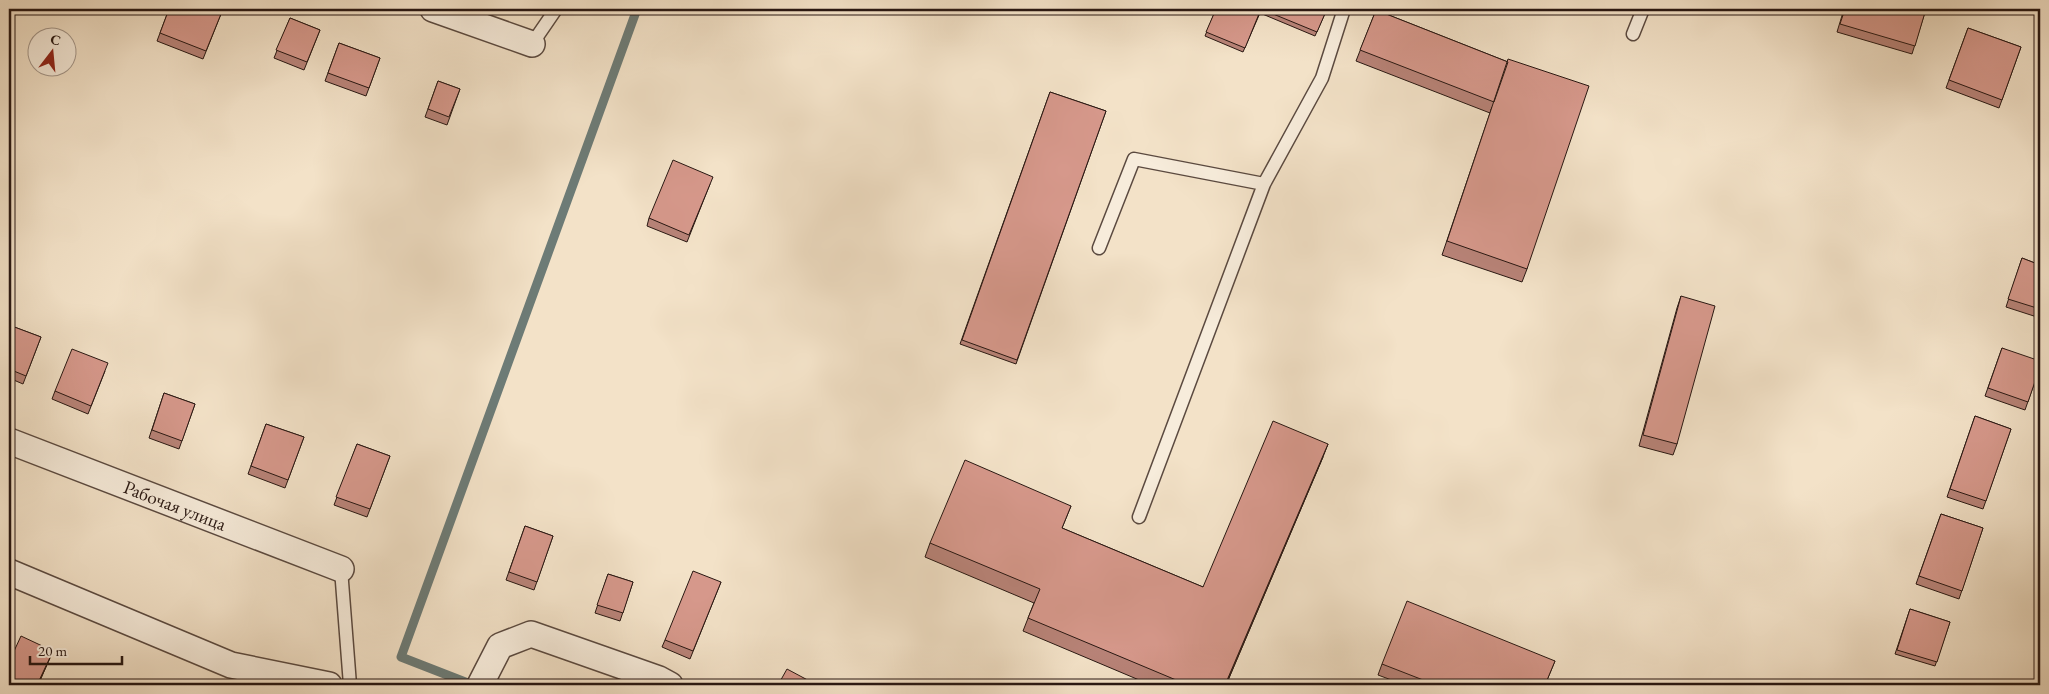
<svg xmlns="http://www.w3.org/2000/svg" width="2049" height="694" font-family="'EB Garamond',serif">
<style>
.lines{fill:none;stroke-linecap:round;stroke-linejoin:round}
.stream{stroke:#6d7b76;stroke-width:9}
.lane-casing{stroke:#5b4a40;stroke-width:15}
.street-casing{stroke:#5b4a40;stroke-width:28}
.lane{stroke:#f7ecdb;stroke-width:12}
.street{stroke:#f7ecdb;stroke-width:25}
.wall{fill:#b88378;stroke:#281712}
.shaded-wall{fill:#966a61;stroke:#281712}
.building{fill:#d6988b;stroke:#281712}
.labels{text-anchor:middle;stroke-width:5;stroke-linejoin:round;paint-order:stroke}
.street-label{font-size:19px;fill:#281712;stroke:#f7ecdb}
</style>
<rect width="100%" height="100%" fill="#f3e2c8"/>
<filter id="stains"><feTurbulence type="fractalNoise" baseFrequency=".004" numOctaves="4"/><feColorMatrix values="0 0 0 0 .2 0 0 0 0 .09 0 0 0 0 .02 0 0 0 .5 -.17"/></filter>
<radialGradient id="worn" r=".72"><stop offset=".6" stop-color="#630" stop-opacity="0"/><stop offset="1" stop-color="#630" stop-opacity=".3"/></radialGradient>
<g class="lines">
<path class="stream" d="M 473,685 L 401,657 L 637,9"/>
<g class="lane-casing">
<path id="lane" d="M 1633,34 L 1643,9
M 532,44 L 556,9
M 1099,248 L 1134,159 L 1264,184
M 1139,517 L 1264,184 L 1322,78 L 1344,9
M 341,569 L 350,685"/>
</g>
<g class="street-casing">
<g id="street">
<path d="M 433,9 L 532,44"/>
<path id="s1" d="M 9,441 L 341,569"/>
<path d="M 9,572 L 231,665 L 329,685"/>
<path d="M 480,685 L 500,646 L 531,634 L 659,679 L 670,685"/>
</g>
</g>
<use href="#lane" class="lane"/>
<use href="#street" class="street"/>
</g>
<path class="wall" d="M 169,9 L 223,9 L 203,59 L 157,41 Z
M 1216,9 L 1327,9 L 1315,36 L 1260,13 L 1243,52 L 1205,36 Z
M 1844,9 L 1926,9 L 1912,54 L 1837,32 Z
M 1376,10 L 1508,62 L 1527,269 L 1522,282 L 1442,255 L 1492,107 L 1490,113 L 1356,61 Z
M 290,18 L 320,30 L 304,70 L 274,58 Z
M 1968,28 L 2021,47 L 1999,108 L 1946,88 Z
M 339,43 L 380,58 L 366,96 L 325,81 Z
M 438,81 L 460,89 L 447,125 L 425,117 Z
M 1050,92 L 1106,111 L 1016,364 L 960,344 Z
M 710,184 L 687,242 L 647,226 L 649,218 Z
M 2022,258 L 2040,265 L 2040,318 L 2006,307 Z
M 1681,296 L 1677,444 L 1673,455 L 1639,446 L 1677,308 Z
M 9,325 L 41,337 L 23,384 L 9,378 Z
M 2002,348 L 2040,367 L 2025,410 L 1985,396 Z
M 105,371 L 88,414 L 52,399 L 55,391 Z
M 164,393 L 195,404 L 179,449 L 149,438 Z
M 1975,416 L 2011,429 L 1983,509 L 1947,497 Z
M 266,424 L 304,437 L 285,488 L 248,474 Z
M 357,444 L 390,456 L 367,517 L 334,505 Z
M 1323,457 L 1226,685 L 1151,685 L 1023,631 L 1034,603 L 925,557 L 930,543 L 1071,506 L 1062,528 L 1203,587 Z
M 1941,514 L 1983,528 L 1959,599 L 1916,584 Z
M 525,526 L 553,536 L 534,590 L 506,580 Z
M 608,574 L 633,582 L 620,621 L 595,613 Z
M 721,582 L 690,659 L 662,647 L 665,640 Z
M 1910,609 L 1950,622 L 1935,666 L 1895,654 Z
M 53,651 L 38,685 L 9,685 L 9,662 Z
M 1555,661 L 1545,685 L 1405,685 L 1378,675 L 1382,664 Z"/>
<path class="shaded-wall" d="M 1328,444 L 1323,457 L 1226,685 L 1225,685 Z
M 53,651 L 38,685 L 37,685 Z"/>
<path class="building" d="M 169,9 L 223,9 L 206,51 L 160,33 Z
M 1216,9 L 1327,9 L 1317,32 L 1261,9 L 1245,48 L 1206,32 Z
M 1845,9 L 1926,9 L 1915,46 L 1840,24 Z
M 1376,10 L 1508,62 L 1494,102 L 1360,50 Z
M 290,18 L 320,30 L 307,62 L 276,50 Z
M 1968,28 L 2021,47 L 2002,100 L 1949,80 Z
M 339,43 L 380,58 L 369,88 L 328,73 Z
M 1508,59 L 1589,86 L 1527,269 L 1447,241 Z
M 438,81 L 460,89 L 449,117 L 428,109 Z
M 1050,92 L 1106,111 L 1017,360 L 962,340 Z
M 673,160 L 713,177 L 689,235 L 649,218 Z
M 2022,258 L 2040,265 L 2040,309 L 2008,299 Z
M 1681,296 L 1715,306 L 1677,444 L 1643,435 Z
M 9,325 L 41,337 L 26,376 L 9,369 Z
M 2002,348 L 2040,361 L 2040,367 L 2028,402 L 1988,388 Z
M 72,349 L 108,363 L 91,406 L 55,391 Z
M 164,393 L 195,404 L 182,441 L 152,430 Z
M 1975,416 L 2011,429 L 1986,501 L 1950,489 Z
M 1273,421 L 1328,444 L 1225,685 L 1188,685 L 1028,618 L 1040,589 L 930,543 L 965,460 L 1071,506 L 1062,528 L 1203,587 Z
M 266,424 L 304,437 L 288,480 L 251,466 Z
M 357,444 L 390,456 L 370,509 L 336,497 Z
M 1941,514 L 1983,528 L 1962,591 L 1919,576 Z
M 525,526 L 553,536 L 537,582 L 509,572 Z
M 693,571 L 721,582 L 693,651 L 665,640 Z
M 608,574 L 633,582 L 623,613 L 597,605 Z
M 1407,601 L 1555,661 L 1545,685 L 1436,685 L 1382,664 Z
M 1910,609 L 1950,622 L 1937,662 L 1897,650 Z
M 21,636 L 53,651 L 37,685 L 20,685 L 9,680 L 9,662 Z
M 787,669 L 817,685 L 778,685 Z
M 1887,682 L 1896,685 L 1886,685 Z"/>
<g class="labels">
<g class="street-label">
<text dy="7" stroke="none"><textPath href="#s1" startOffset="178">Рабочая улица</textPath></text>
</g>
</g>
<rect width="2049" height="694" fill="none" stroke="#f3e2c8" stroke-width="30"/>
<rect x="10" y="10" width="2029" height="674" fill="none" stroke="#281712" stroke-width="2.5"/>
<rect x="15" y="15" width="2019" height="664" fill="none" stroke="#281712"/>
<g transform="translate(52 52) rotate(16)"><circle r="24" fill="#f7ecdb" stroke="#a4978b"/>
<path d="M0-4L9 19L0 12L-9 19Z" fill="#8f2418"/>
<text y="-8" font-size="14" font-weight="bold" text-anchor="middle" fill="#281712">С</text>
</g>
<path d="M30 656v8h92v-8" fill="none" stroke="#281712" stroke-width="2.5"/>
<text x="38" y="656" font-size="15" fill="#281712" stroke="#f7ecdb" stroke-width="4" paint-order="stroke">20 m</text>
<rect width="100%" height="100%" filter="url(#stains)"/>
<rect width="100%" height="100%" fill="url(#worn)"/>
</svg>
